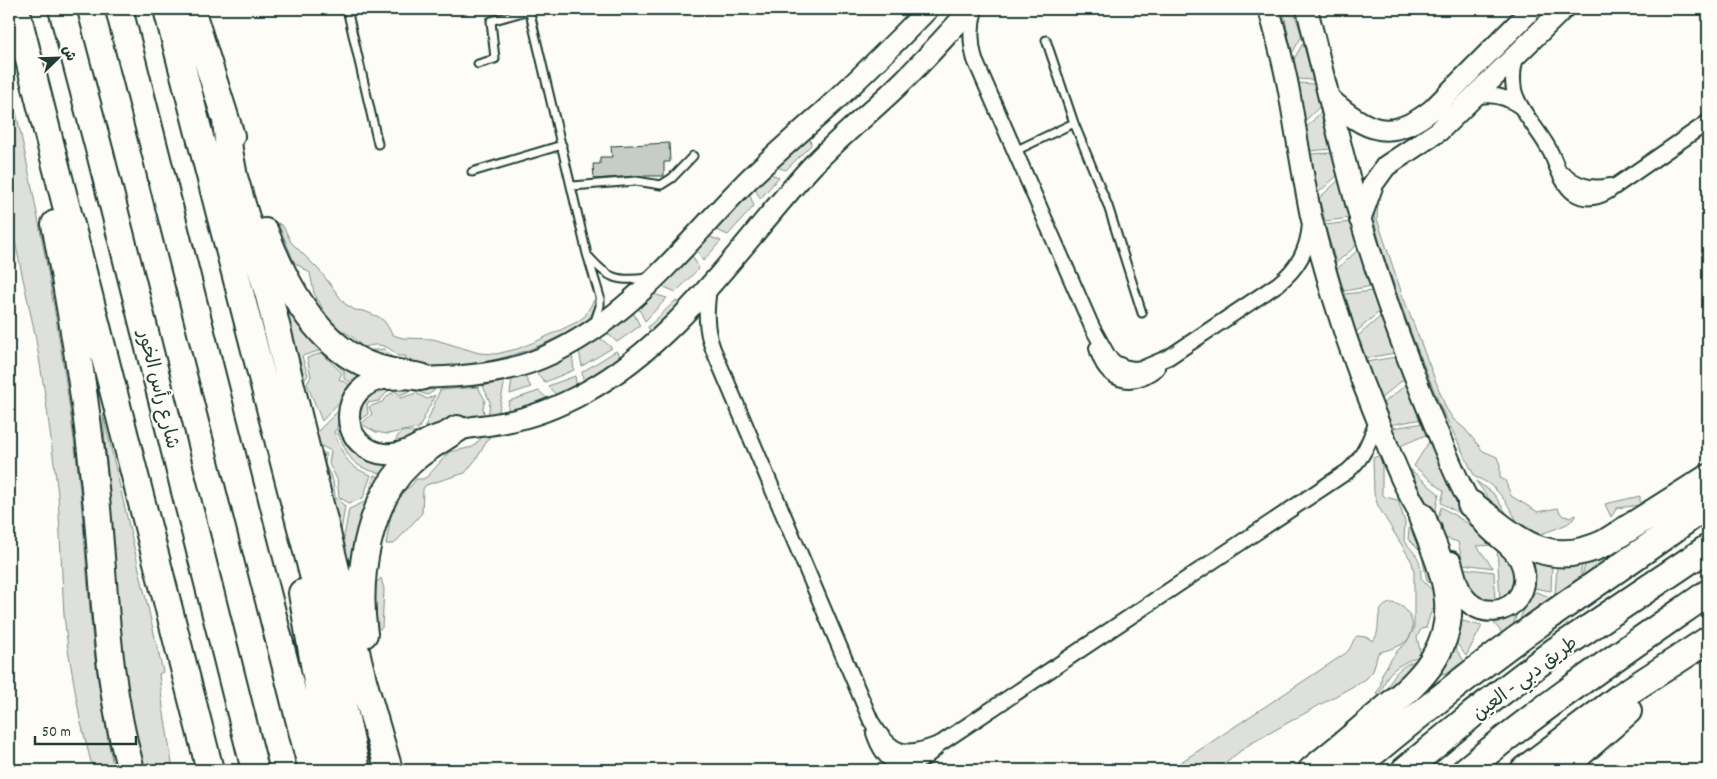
<svg xmlns="http://www.w3.org/2000/svg" width="1717" height="779" font-family="Dekko,'Playpen Sans Arabic',sans-serif">
<style>
.green{fill:#dde0db;stroke:#7e8e88}
.building{fill:#c6cdc7;stroke:#1f3d34}
.lines{fill:none;stroke-linecap:round;stroke-linejoin:round}
.lane-casing{stroke:#1f3d34;stroke-width:11}
.street-casing{stroke:#1f3d34;stroke-width:18}
.secondary-casing{stroke:#1f3d34;stroke-width:24}
.highway-casing{stroke:#1f3d34;stroke-width:30}
.lane{stroke:#fdfcf7;stroke-width:7}
.street{stroke:#fdfcf7;stroke-width:14}
.secondary{stroke:#fdfcf7;stroke-width:20}
.highway{stroke:#fdfcf7;stroke-width:26}
.labels{text-anchor:middle;stroke-width:4.5;stroke-linejoin:round;paint-order:stroke}
.street-label{font-size:19px;fill:#1f3d34;stroke:#fdfcf7}
</style>
<rect width="100%" height="100%" fill="#fdfcf7"/>
<filter id="ink" filterUnits="userSpaceOnUse"><feTurbulence type="fractalNoise" baseFrequency=".02" numOctaves="2"/><feDisplacementMap in="SourceGraphic" scale="10" xChannelSelector="R" yChannelSelector="G"/><feConvolveMatrix kernelMatrix="1 2 1 2 8 2 1 2 1" color-interpolation-filters="sRGB"/></filter>
<g filter="url(#ink)">
<path class="green" d="M 1284,14 L 1295,15 L 1302,36 L 1292,53 Z
M 1303,43 L 1313,80 L 1297,79 L 1294,59 Z
M 9,81 C 38,207 61,335 77,463 C 85,528 87,594 95,659 C 100,696 106,733 114,770 L 93,770 L 80,719 L 68,649 L 64,615 L 58,494 L 45,394 L 35,334 L 9,214 Z
M 1298,83 L 1314,84 L 1320,106 L 1305,121 Z
M 1321,112 L 1331,149 L 1310,151 L 1305,129 Z
M 810,137 L 811,145 L 786,170 L 776,167 Z
M 1332,153 L 1338,175 L 1318,193 L 1310,154 Z
M 1402,167 L 1388,180 L 1381,192 L 1378,201 L 1377,219 L 1402,294 L 1446,408 L 1453,419 L 1465,429 L 1483,451 L 1497,457 L 1500,465 L 1500,478 L 1505,480 L 1511,496 L 1538,512 L 1558,508 L 1559,511 L 1563,516 L 1570,517 L 1576,515 L 1576,517 L 1567,524 L 1555,529 L 1529,538 L 1525,535 C 1511,512 1502,486 1475,477 L 1442,410 L 1414,341 L 1381,248 L 1375,224 L 1373,207 L 1383,179 Z
M 770,174 L 779,177 L 760,199 L 755,188 Z
M 1339,180 L 1350,218 L 1325,221 L 1319,198 Z
M 749,193 L 754,206 L 728,235 L 714,229 Z
M 1351,222 L 1358,244 L 1336,263 L 1325,225 Z
M 278,223 L 283,226 L 291,242 L 320,271 L 345,304 L 355,310 L 364,311 L 379,317 L 385,322 L 393,335 L 403,338 L 433,339 L 479,353 L 496,354 L 517,349 L 537,341 L 577,322 L 585,316 L 594,300 L 595,302 C 594,320 580,325 566,333 C 521,357 473,368 422,366 C 411,365 399,366 388,363 C 366,358 352,346 337,331 L 350,339 L 358,348 L 365,351 L 384,349 L 393,358 L 406,359 L 406,356 L 398,356 C 388,345 377,342 363,348 L 353,337 L 336,327 L 328,318 L 314,293 L 310,273 L 294,262 Z
M 708,236 L 721,241 L 703,261 L 696,248 Z
M 1359,249 L 1372,286 L 1344,291 L 1337,269 Z
M 691,254 L 699,268 L 676,292 L 659,285 Z
M 278,287 L 362,373 L 352,383 L 344,379 L 344,372 L 322,350 L 302,356 L 308,375 L 301,385 Z
M 1372,291 L 1380,311 L 1356,332 L 1345,294 Z
M 653,294 L 667,298 L 645,321 L 638,307 Z
M 675,301 L 687,304 L 653,337 L 648,327 Z
M 633,312 L 640,326 L 617,342 L 607,333 Z
M 1381,316 L 1395,353 L 1366,358 L 1358,336 Z
M 600,338 L 612,348 L 582,366 L 579,351 Z
M 616,351 L 625,360 L 584,385 L 582,372 Z
M 322,353 L 342,373 L 339,379 L 350,385 L 340,401 L 322,421 L 307,384 L 311,376 L 307,358 Z
M 572,354 L 574,370 L 545,382 L 535,371 Z
M 1396,357 L 1404,379 L 1379,400 L 1366,362 Z
M 524,375 L 531,387 L 510,394 L 512,379 Z
M 575,376 L 577,390 L 559,398 L 548,386 Z
M 505,380 L 498,415 L 488,418 L 490,402 L 483,386 Z
M 1407,384 L 1422,419 L 1390,425 L 1382,404 Z
M 392,386 L 435,390 L 428,395 L 412,390 L 400,395 L 392,390 L 389,390 L 379,401 L 367,403 L 368,414 L 355,423 L 355,417 L 367,393 Z
M 478,387 L 485,400 L 483,408 L 485,419 L 394,446 C 399,429 403,429 419,434 L 423,432 L 440,390 Z
M 539,391 L 550,401 L 507,415 L 509,401 Z
M 391,393 L 401,398 L 416,393 L 427,399 L 435,395 L 419,428 L 387,434 L 376,432 L 361,424 L 372,414 L 369,407 L 382,402 Z
M 339,410 L 337,428 L 334,432 C 343,454 346,467 371,475 L 363,498 L 349,503 L 339,497 L 337,479 L 329,464 L 331,451 L 316,443 L 314,435 Z
M 103,414 L 163,672 L 159,674 L 163,707 L 173,770 L 144,770 L 131,723 L 120,634 Z
M 1424,423 L 1428,434 L 1400,446 L 1392,428 Z
M 338,429 C 350,453 367,469 395,463 L 386,475 C 352,466 352,464 337,432 Z
M 490,436 L 477,458 L 465,473 L 426,485 L 423,489 L 422,513 L 394,544 L 386,544 L 394,496 L 411,486 L 416,479 L 423,479 L 428,476 L 449,452 L 473,447 L 482,437 Z
M 1430,440 L 1450,481 L 1478,524 L 1441,503 L 1444,491 L 1414,466 Z
M 318,449 L 326,454 L 325,464 L 333,481 L 335,497 L 345,506 L 340,538 Z
M 1380,455 L 1382,459 L 1382,494 L 1385,497 L 1398,500 L 1405,522 L 1404,540 C 1416,557 1421,555 1421,579 L 1437,595 L 1437,604 L 1431,612 L 1426,628 L 1421,629 L 1417,637 L 1421,655 C 1409,661 1395,665 1387,677 C 1384,683 1383,690 1378,695 L 1376,693 L 1380,688 L 1382,674 L 1390,661 L 1398,650 L 1406,643 L 1414,629 L 1414,572 L 1412,562 L 1378,506 L 1374,494 L 1373,458 Z
M 1410,469 L 1439,494 L 1434,518 Z
M 374,475 L 383,478 L 355,605 L 342,548 L 349,509 L 367,501 Z
M 1476,481 L 1493,493 L 1518,530 L 1495,507 Z
M 1640,496 L 1640,505 L 1617,508 L 1611,517 L 1605,504 Z
M 1441,507 L 1477,529 L 1495,545 L 1477,546 L 1493,568 L 1463,564 L 1458,542 L 1445,538 L 1437,523 Z
M 1410,520 L 1437,588 L 1427,581 L 1421,552 L 1408,539 Z
M 1497,546 C 1509,558 1524,573 1512,591 C 1509,595 1503,598 1500,601 Z
M 1612,551 L 1618,554 L 1581,579 L 1586,562 Z
M 1538,559 L 1552,563 L 1551,591 L 1534,588 L 1536,575 L 1534,563 Z
M 1582,564 L 1580,580 L 1555,595 L 1557,566 L 1568,567 Z
M 1461,568 L 1494,572 L 1495,603 L 1491,604 L 1471,595 Z
M 381,578 L 384,589 L 382,628 L 374,630 L 373,586 Z
M 1536,592 L 1553,598 L 1520,620 C 1522,611 1528,597 1536,592 Z
M 1390,603 C 1410,603 1421,630 1404,643 C 1397,648 1386,650 1378,653 L 1373,671 L 1366,679 L 1250,744 L 1215,770 L 1169,770 L 1346,653 C 1352,648 1352,640 1357,636 L 1366,637 L 1373,641 C 1384,628 1371,609 1390,603 Z
M 1517,614 L 1513,625 L 1502,633 L 1494,623 L 1506,620 Z
M 1458,620 L 1482,626 L 1466,656 L 1454,640 Z
M 1454,646 L 1464,661 L 1446,673 L 1436,676 Z
M 1419,659 L 1412,669 L 1385,692 C 1396,671 1397,668 1419,659 Z"/>
<path class="building" d="M 669,143 L 670,162 L 664,162 L 664,176 L 636,176 L 594,179 L 593,164 L 600,164 L 600,157 L 612,157 L 611,146 Z"/>
<g class="lines">
<g class="lane-casing">
<path id="lane" d="M 347,9 L 378,144
M 529,9 L 587,254 L 600,297 L 600,306 L 595,321
M 1046,40 L 1074,123 L 1108,206 L 1142,313
M 478,64 L 495,59 L 491,21 L 530,10
M 1015,151 L 1074,123
M 472,172 L 562,145
M 572,186 L 636,181 L 661,185 L 672,178 L 693,156
M 589,257 C 608,279 618,282 647,278"/>
</g>
<g class="street-casing">
<path id="street" d="M 975,9 C 970,26 970,42 975,60 L 1092,327 L 1108,356 L 1115,363 L 1124,367 L 1134,369 L 1143,368 L 1169,357 L 1278,284 C 1298,268 1308,250 1310,224
M 1517,55 C 1513,66 1512,78 1514,90 C 1519,111 1541,132 1551,153 C 1557,166 1562,184 1574,193 C 1585,200 1596,198 1607,192 L 1708,122
M 1472,98 C 1490,92 1506,96 1521,107
M 1565,175 C 1578,187 1593,190 1610,186
M 709,288 C 706,310 705,328 713,349 L 871,721 C 892,755 905,758 941,743 L 1348,471 C 1364,457 1370,440 1377,421
M 1097,348 C 1106,382 1131,389 1157,368
M 874,733 C 886,769 908,775 935,749"/>
</g>
<g class="secondary-casing">
<path id="secondary" d="M 928,9 C 894,44 859,79 823,112 C 798,134 774,155 750,178 C 681,247 625,328 529,363 C 483,379 431,377 383,379 C 364,382 348,397 349,418 C 350,445 378,460 402,452 C 414,449 423,441 434,437 C 457,427 482,427 506,422 C 533,417 560,406 584,393 C 681,340 739,245 812,166 C 841,135 875,109 905,79 C 928,57 949,32 971,9
M 1269,9 C 1277,38 1285,67 1290,97 C 1297,137 1303,177 1311,216 C 1328,287 1351,357 1379,424 C 1393,460 1407,498 1431,529
M 1307,9 C 1325,80 1341,151 1361,221 C 1382,293 1408,362 1437,431 C 1449,459 1464,499 1483,522 C 1493,536 1512,544 1520,560 C 1525,570 1526,583 1521,593 C 1510,615 1479,617 1464,597 C 1457,588 1455,574 1451,562
M 1330,99 C 1367,132 1391,143 1433,109 L 1532,9
M 1360,220 L 1373,184 L 1386,166 L 1439,131 L 1563,9"/>
</g>
<g class="highway-casing">
<path id="highway" d="M 16,9 L 210,770
M 62,9 L 100,153 L 255,770
M 119,9 L 312,770
M 167,9 L 325,621 L 357,770
M 191,9 L 231,136
M 226,120 L 229,150 L 234,177 L 269,296 L 364,684 L 389,770
M 55,224 C 73,318 88,412 97,508 C 105,596 107,685 131,770
M 265,232 C 284,282 316,344 368,365 C 385,372 403,374 421,377
M 1471,504 C 1516,538 1545,571 1605,543 L 1708,478
M 302,593 L 332,770
M 364,634 C 356,579 367,501 410,462 C 423,449 442,439 457,429
M 1312,770 C 1332,754 1352,738 1371,721 C 1410,689 1452,658 1448,601 C 1446,572 1432,544 1422,517
M 1352,770 C 1413,720 1473,670 1537,625 C 1594,584 1653,546 1708,504
M 1405,770 L 1473,714 L 1555,651 L 1708,548
M 1466,770 C 1543,706 1626,650 1708,593
M 1524,770 L 1620,697 L 1708,640
M 1561,770 L 1628,711"/>
</g>
<use href="#lane" class="lane"/>
<use href="#street" class="street"/>
<use href="#secondary" class="secondary"/>
<use href="#highway" class="highway"/>
</g>
</g>
<g class="labels">
<g class="street-label">
<text transform="translate(160 389) rotate(76)" y="7">شارع رأس الخور</text>
<text transform="translate(1524 677) rotate(-37)" y="7">طريق دبي - العين</text>
</g>
</g>
<rect width="1717" height="779" fill="none" stroke="#fdfcf7" stroke-width="30"/>
<rect x="15" y="15" width="1687" height="749" fill="none" stroke="#1f3d34" stroke-width="2" filter="url(#ink)"/>
<g transform="translate(58 58) rotate(67)" stroke="#fdfcf7" stroke-width="4" paint-order="stroke">
<path d="M0-4L9 19L0 12L-9 19Z" fill="#1f3d34"/>
<text y="-8" font-size="14" font-weight="bold" text-anchor="middle" fill="#1f3d34">ش</text>
</g>
<path d="M35 736v8h101v-8" fill="none" stroke="#1f3d34" stroke-width="2.5"/>
<text x="42" y="736" font-size="15" fill="#1f3d34" stroke="#fdfcf7" stroke-width="4" paint-order="stroke">50 m</text>
</svg>
